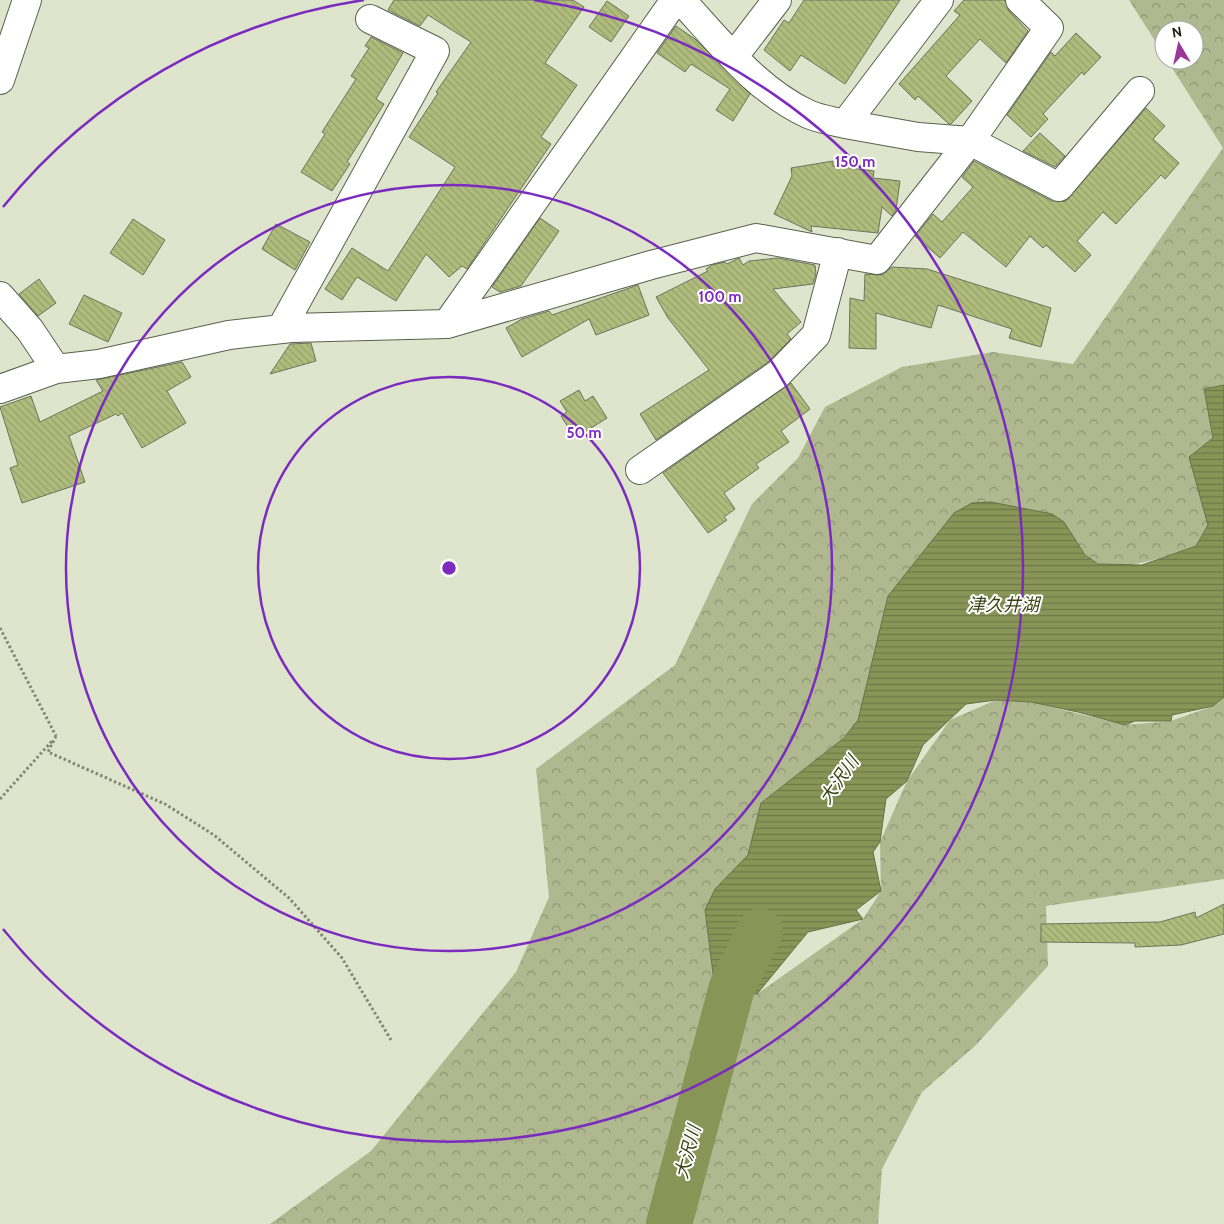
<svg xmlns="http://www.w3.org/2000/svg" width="1224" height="1224" font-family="Cabin,'Noto Sans JP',sans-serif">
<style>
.forest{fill:url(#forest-crowns)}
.water{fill:url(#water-rules);stroke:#697244}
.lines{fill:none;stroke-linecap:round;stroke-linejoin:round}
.river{stroke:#899557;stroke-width:46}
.building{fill:url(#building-back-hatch);stroke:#6e735e}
.minor-casing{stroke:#5c614c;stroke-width:30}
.path{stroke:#838777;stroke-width:3;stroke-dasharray:2.5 2.5;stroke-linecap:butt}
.minor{stroke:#fff;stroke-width:28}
.ring{fill:none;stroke:#7b2cbf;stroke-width:2.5}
.labels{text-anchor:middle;stroke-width:4;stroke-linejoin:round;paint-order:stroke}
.water-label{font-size:18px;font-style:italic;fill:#3d4415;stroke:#fff}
.centre{fill:#7b2cbf;stroke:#fff;stroke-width:2.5}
.ring-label{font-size:15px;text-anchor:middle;font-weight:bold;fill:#7b2cbf;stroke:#fff;stroke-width:4;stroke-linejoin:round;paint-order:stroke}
</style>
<defs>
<pattern id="forest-crowns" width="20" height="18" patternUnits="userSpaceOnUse" patternTransform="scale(1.25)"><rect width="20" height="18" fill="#afb88f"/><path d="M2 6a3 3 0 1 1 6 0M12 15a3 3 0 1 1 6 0" fill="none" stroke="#8e9574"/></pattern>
<pattern id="water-rules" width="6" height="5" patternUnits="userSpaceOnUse" patternTransform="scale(1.25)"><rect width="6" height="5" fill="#899557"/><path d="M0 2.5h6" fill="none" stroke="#6f7947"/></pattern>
<pattern id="building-back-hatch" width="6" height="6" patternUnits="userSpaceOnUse" patternTransform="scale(1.25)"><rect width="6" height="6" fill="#afbc7c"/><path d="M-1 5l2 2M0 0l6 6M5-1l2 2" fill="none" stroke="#96a16b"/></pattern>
</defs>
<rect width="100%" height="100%" fill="#dfe4cd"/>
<path class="forest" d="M 1129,0 L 1224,0 L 1224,385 L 1204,389 L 1213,438 L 1190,457 L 1208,525 L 1196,546 C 1169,555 1108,580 1085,555 C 1076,547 1070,533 1064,522 L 888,596 L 858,720 L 844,738 L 761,803 L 748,856 L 715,889 L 705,910 L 714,981 L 757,994 L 863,919 L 881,891 L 880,842 L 907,781 L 950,720 L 996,700 L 1031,702 L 1125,725 L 1171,721 L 1213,706 L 1224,697 L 1224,879 L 1046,906 L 1048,966 L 975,1046 L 922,1092 L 882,1169 L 878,1224 L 270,1224 L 371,1151 L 516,972 L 549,897 L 536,769 L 675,665 L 752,504 L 798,458 L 825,407 L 902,367 L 993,352 L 1073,364 L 1223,148 L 1167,60 L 1194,60 L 1194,30 L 1164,30 L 1164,55 Z"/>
<path class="water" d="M 1224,385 L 1224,697 L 1213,706 L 1172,715 L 1171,721 L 1135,721 L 1125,725 L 1078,712 L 1031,702 L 996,700 L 966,704 L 923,745 L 907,781 L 886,799 L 880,842 L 873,852 L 881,891 L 856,910 L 863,919 L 808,932 L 757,994 L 714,981 L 705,910 L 715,889 L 748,855 L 761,803 L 844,738 L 858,720 L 888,596 L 954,513 L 972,503 L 991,502 L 1052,514 L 1064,522 L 1085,555 L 1098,564 L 1142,565 L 1196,546 L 1208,525 L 1189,457 L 1213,438 L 1204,389 Z"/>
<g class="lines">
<path class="river" d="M 669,1224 L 732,987 L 760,931"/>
</g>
<path class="building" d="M 394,0 L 573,0 L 584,7 L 545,63 L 577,85 L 541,137 L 551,144 L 467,269 L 462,266 L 449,277 L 426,254 L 396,301 L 357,277 L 342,300 L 325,289 L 352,248 L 388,271 L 455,167 L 409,137 L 438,93 L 436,92 L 471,42 L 428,15 L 420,26 L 388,10 Z
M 804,0 L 900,0 L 845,84 L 801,55 L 790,71 L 764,50 L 784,20 L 789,23 Z
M 964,0 L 1005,0 L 1009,11 L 1028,31 L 1006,63 L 980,39 L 946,76 L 972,101 L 951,124 L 949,124 L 918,96 L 915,100 L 899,84 L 960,15 L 954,11 Z
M 607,1 L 629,16 L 611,42 L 589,27 Z
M 676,26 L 695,39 L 750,94 L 733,121 L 716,110 L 730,89 L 691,64 L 685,72 L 657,53 Z
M 1076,33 L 1101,57 L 1084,75 L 1082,72 L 1043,114 L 1048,119 L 1031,137 L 1007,115 L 1051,52 L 1055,56 Z
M 371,37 L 403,53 L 376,99 L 384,104 L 347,162 L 350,164 L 332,191 L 301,172 L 325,134 L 322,132 L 356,79 L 351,76 L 369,48 L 365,46 Z
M 1146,108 L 1165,126 L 1153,139 L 1179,163 L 1165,179 L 1161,175 L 1116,224 L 1103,212 L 1077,241 L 1091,255 L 1075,272 L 1046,245 L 1043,248 L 1030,236 L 1006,267 L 963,232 L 940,258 L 915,236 L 933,214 L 942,222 L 973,187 L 962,177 L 974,161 L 1052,201 L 1066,201 Z
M 1040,133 L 1065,156 L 1055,167 L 1023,151 Z
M 833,161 L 833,166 L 874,171 L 873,178 L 900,181 L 896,210 L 892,216 L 882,207 L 878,233 L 811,226 L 812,232 L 774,214 L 792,176 L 791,168 Z
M 540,218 L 559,231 L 521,286 L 500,292 L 492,287 Z
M 133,219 L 165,240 L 143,275 L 110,253 Z
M 276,224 L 310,242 L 295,270 L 262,249 Z
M 739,258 L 743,265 L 749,261 L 778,258 L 815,265 L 816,274 L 813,284 L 773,289 L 801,322 L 787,334 L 791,339 L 768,362 L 656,440 L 640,414 L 709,370 L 668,318 L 656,297 L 708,271 L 706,269 L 712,265 L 725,262 L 727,264 Z
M 892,267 L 927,269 L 1051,308 L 1041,347 L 1009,338 L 1012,329 L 938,305 L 931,328 L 876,313 L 876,349 L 849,348 L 850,298 L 864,301 L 865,274 L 882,275 Z
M 39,279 L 56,303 L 38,316 L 19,294 Z
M 638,285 L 649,315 L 596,335 L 589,319 L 522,357 L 506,328 L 522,319 L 549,311 L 552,315 Z
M 84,295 L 122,313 L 108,342 L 69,324 Z
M 311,343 L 316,361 L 270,374 L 290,344 Z
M 182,362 L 191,377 L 167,391 L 186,423 L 142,448 L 122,413 L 118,416 L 116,414 L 69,436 L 85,482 L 22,503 L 10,468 L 18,465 L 0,407 L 31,396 L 40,422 L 103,391 L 96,380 Z
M 791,383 L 810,409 L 781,431 L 789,442 L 756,464 L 759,468 L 724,493 L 735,509 L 724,517 L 727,520 L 708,533 L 663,473 Z
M 579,390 L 585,401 L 593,396 L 607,418 L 575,438 L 561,416 L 567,412 L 560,401 Z
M 1224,904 L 1224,934 L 1181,945 L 1135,947 L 1135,943 L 1041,942 L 1041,924 L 1160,922 L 1195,912 L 1196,918 Z"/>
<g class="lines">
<g class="minor-casing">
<path id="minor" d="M 681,0 C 719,41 756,90 808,114 C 819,119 833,121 845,124 L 939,0
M 734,56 L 777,0
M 0,80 L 27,0
M 845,124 L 918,137 L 970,141 L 1059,187 L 1140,91
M 0,296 L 30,330 L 56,369
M 447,324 L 675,0
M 281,329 L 435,51 L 370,19
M 0,389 L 56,369 L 99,364 L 229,335 L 291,328 L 447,324 L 651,265 L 756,238 L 877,260 L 970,141 L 1049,28 L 1020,0
M 640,470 L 778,374 L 816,335 L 838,252"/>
</g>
<path class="path" d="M 0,628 L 56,736
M 56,736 L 48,752 L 165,804 L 214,835 L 289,898 L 342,958 L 391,1040
M 0,799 L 52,741"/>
<use href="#minor" class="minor"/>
</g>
<g class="ring">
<circle cx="449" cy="568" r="191"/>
<circle cx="449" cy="568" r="383"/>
<path d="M3 207A574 574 0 0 1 364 0M534 0A574 574 0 1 1 3 929"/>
</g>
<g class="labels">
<g class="water-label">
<text x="1003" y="611">津久井湖</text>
<text transform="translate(839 780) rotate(-55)" y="6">大沢川</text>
<text transform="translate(688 1152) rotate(-75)" y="6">大沢川</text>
</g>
</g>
<circle cx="449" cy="568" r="8" class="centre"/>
<g class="ring-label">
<text x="855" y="167">150 m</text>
<text x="720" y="302">100 m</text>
<text x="584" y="438">50 m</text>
</g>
<g transform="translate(1179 45) rotate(351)"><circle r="24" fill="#ffffff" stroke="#a5a6a3"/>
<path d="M0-4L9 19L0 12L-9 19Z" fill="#9b369b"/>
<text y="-8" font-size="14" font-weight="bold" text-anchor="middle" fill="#1f2119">N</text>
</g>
</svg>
